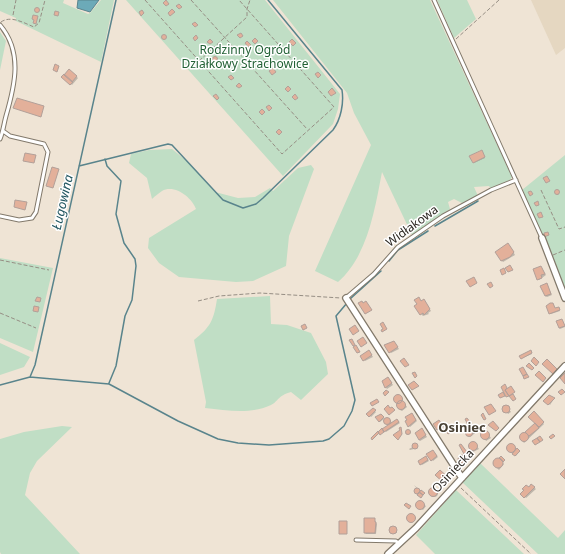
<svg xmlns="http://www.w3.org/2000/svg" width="565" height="554" font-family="'Noto Sans',sans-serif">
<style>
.built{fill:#e5d7c1}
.green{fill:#c0dec5;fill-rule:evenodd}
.water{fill:#6caab8;stroke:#59848c}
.shadow{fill:#0003}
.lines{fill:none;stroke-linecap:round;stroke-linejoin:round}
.stream{stroke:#59848c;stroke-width:1.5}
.building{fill:#e3b09a;stroke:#b2a099}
.lane-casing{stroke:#82796b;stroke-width:5}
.street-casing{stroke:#82796b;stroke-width:8}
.path{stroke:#968e84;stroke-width:1;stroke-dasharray:4 2;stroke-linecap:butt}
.lane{stroke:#fff;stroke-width:3}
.street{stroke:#fff;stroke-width:5.5}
.labels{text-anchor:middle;stroke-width:3;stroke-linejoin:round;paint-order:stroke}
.park-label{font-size:12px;fill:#226135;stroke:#fff}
.street-label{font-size:12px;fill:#2e2a24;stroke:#fff}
.water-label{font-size:13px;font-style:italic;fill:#225761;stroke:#fff}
.neighbourhood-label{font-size:13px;font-weight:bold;fill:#494134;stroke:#fff}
</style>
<rect width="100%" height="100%" fill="#efe4d5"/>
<path class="built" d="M 531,0 L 565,0 L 565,48 L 556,55 Z"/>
<path class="green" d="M 0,0 L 64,0 L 63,3 L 88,14 L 90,13 L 101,0 L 114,0 L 101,62 L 16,21 L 16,18 L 0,11 Z
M 126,0 L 265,0 L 340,94 L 338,109 L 333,124 L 283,176 Z
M 273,0 L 430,0 L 512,177 L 510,180 L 491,189 L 489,186 L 474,187 L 478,196 L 462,203 L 454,199 L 448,202 L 450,209 L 412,235 L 382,172 C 375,208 368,256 338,282 L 315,271 L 371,145 L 354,113 L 347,93 ZM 481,150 L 485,157 L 473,163 L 469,156 Z
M 437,0 L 467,0 L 476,19 L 454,38 Z
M 0,32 L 6,41 L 0,70 Z
M 172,149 L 189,163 L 215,192 L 238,198 L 255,197 L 270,188 L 273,191 L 298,168 L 311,165 L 314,169 L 289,236 L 286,266 L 253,281 L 236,282 L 179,277 L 159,263 L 148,248 L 149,238 L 196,209 C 192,198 175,184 162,191 C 159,193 155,196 152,199 L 147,178 L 129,163 L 131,154 L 149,150 Z
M 565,155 L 565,291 L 522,190 Z
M 0,258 L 53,268 L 33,352 L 0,338 Z
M 270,296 L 271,324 L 287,325 L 311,333 L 326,362 L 328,374 L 301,400 L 291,392 C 277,396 279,401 271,405 C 249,415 227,410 205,408 L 206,402 L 194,340 C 211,327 214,319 217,299 Z
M 0,343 L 30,357 L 24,367 L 0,375 Z
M 62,426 L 72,427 L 37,461 L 30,473 L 25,495 L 80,554 L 1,554 L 0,552 L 0,439 L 24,432 Z
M 480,463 L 558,538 L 565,530 L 565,554 L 538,554 L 462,482 Z
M 456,490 L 524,554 L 435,554 L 416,535 Z"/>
<path class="water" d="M 78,0 L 99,0 L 90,12 L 77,8 Z"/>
<path class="shadow" d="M 215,58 L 217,60 L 215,62 L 213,60 Z
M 69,70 L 78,78 L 72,85 L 63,77 Z
M 482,152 L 485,158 L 474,163 L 473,162 Z
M 557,190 L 559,194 L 557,195 L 555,191 Z
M 510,246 L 515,255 L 503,262 L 501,260 Z
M 542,268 L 546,275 L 539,280 L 538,279 Z
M 547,284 L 552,295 L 547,297 L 545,296 Z
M 421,300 L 426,303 L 431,311 L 428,313 L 429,314 L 423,316 L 421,314 Z
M 555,309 L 559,309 L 560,311 L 551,314 L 550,313 Z
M 562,320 L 565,327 L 560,329 L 559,328 Z
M 395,343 L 399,349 L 391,353 L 386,346 Z
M 531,351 L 532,354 L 522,358 Z
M 370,352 L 373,357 L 365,361 L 364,360 Z
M 389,379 L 393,385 L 387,389 L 384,385 Z
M 399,395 L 407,407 L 402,411 L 398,409 L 397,407 L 399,406 L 394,398 Z
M 554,399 L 550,405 L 545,401 Z
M 506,405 L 511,412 L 508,414 L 503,408 Z
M 373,409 L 376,412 L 371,417 L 368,414 Z
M 534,413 L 544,424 L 524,443 L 520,438 L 536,423 Z
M 381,415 L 385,420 L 389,418 L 392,423 L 397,420 L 400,423 L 386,432 L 383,429 L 388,426 L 384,419 L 380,422 L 377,418 Z
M 413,415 L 417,421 L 410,427 L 409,426 Z
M 440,422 L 444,427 L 439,430 L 434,424 Z
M 475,427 L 478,431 L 470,437 L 467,433 Z
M 410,431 L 411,433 L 407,435 L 405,433 Z
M 423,431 L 427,437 L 420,441 L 419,440 Z
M 486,431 L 491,438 L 486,441 L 482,434 Z
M 474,442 L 479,449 L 473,452 L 469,446 Z
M 511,444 L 519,452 L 516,456 L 507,450 Z
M 416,445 L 418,448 L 410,450 L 409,449 Z
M 434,452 L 438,457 L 433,461 L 428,454 Z
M 464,455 L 468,461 L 463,464 L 459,458 Z
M 501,457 L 504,461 L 501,458 L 499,460 L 504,464 L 499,470 L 493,464 L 496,460 Z
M 427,458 L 429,461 L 422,465 L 421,464 Z
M 414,485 L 424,494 L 421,497 L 414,492 L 417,489 Z
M 531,485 L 536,489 L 526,498 L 522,494 Z
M430 493a4 4 0 1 1 8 0a4 4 0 1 1-8 0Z
M 419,501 L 426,506 L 423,510 L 416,505 Z
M 410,514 L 416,518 L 412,523 L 407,518 Z
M 374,519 L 377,524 L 376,534 L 366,534 L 365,533 Z
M 390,528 L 396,528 L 397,533 L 392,533 Z"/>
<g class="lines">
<path class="stream" d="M 105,159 L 107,166 L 121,181 L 116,214 L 124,243 L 135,259 L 136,266 L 132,300 L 125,316 L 116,366 L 109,383
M 79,166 L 168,144 L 172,145 L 223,200 L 243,208 L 256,204 L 263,198 L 333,130 C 341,119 344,103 342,90 L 268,0
M 435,226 L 478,201
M 389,261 L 398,250 L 428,231
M 350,299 L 381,271
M 30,377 L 109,384 L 178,421 L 218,439 L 238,443 L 269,445 L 323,441 L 329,439 L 344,426 L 352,411 L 355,400 L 336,316 L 347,303
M 0,385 L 30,377 L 35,365 L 116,0"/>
</g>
<path class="building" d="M 166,0 L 169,4 L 166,6 L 163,3 Z
M 179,4 L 182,7 L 179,9 L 176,6 Z
M34.5 10a2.5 2.5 0 1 1 5 0a2.5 2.5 0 1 1-5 0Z
M 172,9 L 175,12 L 170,16 L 168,13 Z
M 142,10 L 144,13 L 141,16 L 139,12 Z
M 55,11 L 59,12 L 58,16 L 54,15 Z
M 33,15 L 38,16 L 36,24 L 33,23 L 34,20 L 32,19 Z
M 195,22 L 198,25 L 195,27 L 192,24 Z
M 241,33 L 243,36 L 240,38 L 237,35 Z
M161.5 37a2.5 2.5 0 1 1 5 0a2.5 2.5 0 1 1-5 0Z
M 196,35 L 198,38 L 195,41 L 193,38 Z
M 255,38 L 258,41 L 255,44 L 252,41 Z
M 210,39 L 213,42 L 210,44 L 207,42 Z
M 292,39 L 296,43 L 293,46 L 289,42 Z
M 247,41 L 251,45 L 248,47 L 245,43 Z
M212.5 59a2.5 2.5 0 1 1 5 0a2.5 2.5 0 1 1-5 0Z
M 55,64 L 59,66 L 57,72 L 53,70 Z
M 273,68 L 276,72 L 272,75 L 269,71 Z
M 69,69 L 77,76 L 72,82 L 64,75 Z
M 318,72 L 321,75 L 318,78 L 315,74 Z
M 64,74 L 73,82 L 70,85 L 61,77 Z
M 231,75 L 234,78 L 231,80 L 228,77 Z
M 239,83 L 242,86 L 239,88 L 236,86 Z
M 288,86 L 291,89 L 288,92 L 285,89 Z
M 332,88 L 336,93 L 331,96 L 328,92 Z
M 216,94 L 219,98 L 217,100 L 213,96 Z
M 295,94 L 298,98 L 295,100 L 292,97 Z
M 17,98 L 44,106 L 41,117 L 13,108 Z
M 269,105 L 272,108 L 269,111 L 266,107 Z
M 262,109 L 265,112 L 262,115 L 259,112 Z
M 279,129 L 282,132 L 279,135 L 276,132 Z
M 482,150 L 485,157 L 473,163 L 469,156 Z
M 25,153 L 36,155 L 34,163 L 23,161 Z
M 52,167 L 59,169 L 53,188 L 46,186 Z
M 547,176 L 550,181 L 546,183 L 543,178 Z
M554.5 192a2.5 2.5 0 1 1 5 0a2.5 2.5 0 1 1-5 0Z
M 531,191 L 533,194 L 530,196 L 528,192 Z
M 15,200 L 27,202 L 25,210 L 14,207 Z
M 538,201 L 539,205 L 536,206 L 534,203 Z
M 541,212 L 543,217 L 539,218 L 537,214 Z
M 548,232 L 549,235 L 544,237 L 544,233 Z
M 508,243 L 514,252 L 510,257 L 501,261 L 495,252 Z
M 510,265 L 513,270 L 508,272 L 505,268 Z
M 541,266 L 545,274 L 541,275 L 542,278 L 537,280 L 533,269 Z
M 504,268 L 506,273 L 502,275 L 500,270 Z
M 474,277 L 477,283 L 470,287 L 466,281 Z
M 491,282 L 493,286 L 490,288 L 487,284 Z
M 547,283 L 551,294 L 545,296 L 540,286 Z
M 37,297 L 41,298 L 40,302 L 35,301 Z
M 419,297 L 421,301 L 424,299 L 430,309 L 424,315 L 423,313 L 420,315 L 414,306 L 417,304 L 414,300 Z
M 362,301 L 363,303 L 366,301 L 372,310 L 365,314 L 358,303 Z
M 550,303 L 553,303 L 555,308 L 559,307 L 560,310 L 549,314 L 546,306 Z
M 34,306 L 39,307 L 38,312 L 33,311 Z
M 562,319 L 565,326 L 559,328 L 556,321 Z
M 383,322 L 387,329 L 382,332 L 381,330 L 383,329 L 380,324 Z
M 305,324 L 307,328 L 303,330 L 301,326 Z
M 355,325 L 359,331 L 353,335 L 349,329 Z
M 363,337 L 367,343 L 361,347 L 357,341 Z
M 352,339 L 355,345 L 353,346 L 349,340 Z
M 394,341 L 398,347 L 389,353 L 384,345 Z
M 356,345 L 360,352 L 357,353 L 353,347 Z
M 369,350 L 372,355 L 363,361 L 360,356 Z
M 531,350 L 532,353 L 521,359 L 519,356 Z
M 534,357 L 539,362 L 536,366 L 531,361 Z
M 404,358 L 409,365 L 405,367 L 400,361 Z
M 547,359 L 557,369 L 553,374 L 542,364 Z
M 529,363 L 534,368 L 532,370 L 526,366 Z
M 523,367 L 527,374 L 523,376 L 519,369 Z
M 539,371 L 546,378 L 543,382 L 535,375 Z
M 415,372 L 417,376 L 415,378 L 412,373 Z
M 565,373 L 565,384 L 560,378 Z
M 527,374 L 529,377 L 524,379 L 523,376 Z
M 388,377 L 392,383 L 385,388 L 382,381 Z
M 414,381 L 419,386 L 412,390 L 408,385 Z
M 505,384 L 507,388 L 505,390 L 509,396 L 506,397 L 501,387 Z
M 511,386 L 515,392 L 509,396 L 505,390 Z
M 562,389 L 565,392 L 561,395 L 558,392 Z
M 386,390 L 389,392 L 385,396 L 383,393 Z
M 503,392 L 505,396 L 500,398 L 498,395 Z
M 513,394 L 516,399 L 513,401 L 509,396 Z
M393.5 399a4.5 4.5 0 1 1 9 0a4.5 4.5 0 1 1-9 0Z
M 549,395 L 555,398 L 548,405 L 543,401 Z
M 377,399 L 379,402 L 372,406 L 370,403 Z
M396.5 405a4.5 4.5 0 1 1 9 0a4.5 4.5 0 1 1-9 0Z
M 491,404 L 496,411 L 489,415 L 484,407 Z
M 388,405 L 390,408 L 392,407 L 395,410 L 389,415 L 384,409 Z
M502 409a4 4 0 1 1 8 0a4 4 0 1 1-8 0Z
M 373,408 L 376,410 L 369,417 L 366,414 Z
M 534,411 L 544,422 L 539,427 L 528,417 Z
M 412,413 L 416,420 L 408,427 L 405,421 L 407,420 L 405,417 Z
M 483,413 L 486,419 L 484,420 L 481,415 Z
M 381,414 L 384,417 L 379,422 L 375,417 Z
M383.5 421a3.5 3.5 0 1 1 7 0a3.5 3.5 0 1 1-7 0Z
M 467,418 L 471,423 L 468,425 L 465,419 Z
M 397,419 L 399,422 L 384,432 L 382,429 Z
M 439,420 L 443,426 L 437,430 L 433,424 Z
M 493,421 L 499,428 L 496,431 L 488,425 Z
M 535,423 L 539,428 L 529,436 L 525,432 Z
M471 430a3 3 0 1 1 6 0a3 3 0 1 1-6 0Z
M 401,427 L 402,434 L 398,440 L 393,435 L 400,430 L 399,428 Z
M 450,427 L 453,431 L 448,434 L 445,430 Z
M 382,428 L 384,432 L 380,435 L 378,432 Z
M 422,428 L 426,435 L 419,440 L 415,433 Z
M405.5 432a2.5 2.5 0 1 1 5 0a2.5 2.5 0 1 1-5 0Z
M465.5 433a3.5 3.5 0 1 1 7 0a3.5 3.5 0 1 1-7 0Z
M480.5 435a4.5 4.5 0 1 1 9 0a4.5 4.5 0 1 1-9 0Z
M 378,431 L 379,433 L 372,440 L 371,438 Z
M519.5 437a4.5 4.5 0 1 1 9 0a4.5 4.5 0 1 1-9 0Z
M 553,434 L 555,436 L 551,439 L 549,437 Z
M 540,436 L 543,440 L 540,442 L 537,438 Z
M 537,438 L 540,442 L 535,445 L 532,441 Z
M468.5 446a4.5 4.5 0 1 1 9 0a4.5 4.5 0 1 1-9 0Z
M412 446a3 3 0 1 1 6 0a3 3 0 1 1-6 0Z
M506.5 448a4.5 4.5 0 1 1 9 0a4.5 4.5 0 1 1-9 0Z
M 461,444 L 467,452 L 464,454 L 459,445 Z
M 517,448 L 520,451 L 515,456 L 512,454 Z
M 433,450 L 437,456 L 431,461 L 426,454 Z
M458 459a4 4 0 1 1 8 0a4 4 0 1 1-8 0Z
M 426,456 L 428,460 L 420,465 L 418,461 Z
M 501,456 L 505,460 L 503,462 L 499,458 Z
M493 463a5 5 0 1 1 10 0a5 5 0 1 1-10 0Z
M 565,469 L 565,479 L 560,474 Z
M 440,470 L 449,478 L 445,484 L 435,475 Z
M 531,484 L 535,487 L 524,498 L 520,494 L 524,490 L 522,489 L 526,485 L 529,487 Z
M428.5 492a4.5 4.5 0 1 1 9 0a4.5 4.5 0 1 1-9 0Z
M414 491a3 3 0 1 1 6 0a3 3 0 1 1-6 0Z
M 421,490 L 425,493 L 423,495 L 419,492 Z
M 419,492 L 423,495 L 421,498 L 417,495 Z
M415.5 505a4.5 4.5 0 1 1 9 0a4.5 4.5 0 1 1-9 0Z
M 406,503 L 411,506 L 409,509 L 404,505 Z
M406.5 518a4.5 4.5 0 1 1 9 0a4.5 4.5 0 1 1-9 0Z
M 364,518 L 375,518 L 375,522 L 376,522 L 375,533 L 364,533 Z
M 339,521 L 347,521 L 347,534 L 339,534 Z
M389 530a4 4 0 1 1 8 0a4 4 0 1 1-8 0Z"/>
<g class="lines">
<g class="lane-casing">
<path id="lane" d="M 434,0 L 542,238
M 0,25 C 23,52 15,85 6,116 C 4,123 3,132 0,139
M 0,216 L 19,220 L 32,218 L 36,212 L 48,152 L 44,144 L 10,136 L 3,131
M 346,298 L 374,274 L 398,247 L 443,216 L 491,190 L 516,180
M 356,540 L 396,541 L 399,544"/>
</g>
<g class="street-casing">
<path id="street" d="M 542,238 L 565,298
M 346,298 L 462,478
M 388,554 L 416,528 L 565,366"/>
</g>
<path class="path" d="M 145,0 L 282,154 L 334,107 L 239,0
M 191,0 L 307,129
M 13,15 L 16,0
M 1,22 C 11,15 24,23 34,27 L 39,23 L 45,0
M 456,39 L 499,0
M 199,61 L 247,17 L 247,9 L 250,0
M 541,190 L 559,229 L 565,227
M 553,255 L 565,250
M 0,260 L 49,270
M 198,301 L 219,296 L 260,293 L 341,298
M 0,313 L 36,328
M 461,488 L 531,554"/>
<use href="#lane" class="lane"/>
<use href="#street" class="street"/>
</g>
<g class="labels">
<g class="park-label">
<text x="245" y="54">Rodzinny Ogród<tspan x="245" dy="14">Działkowy Strachowice</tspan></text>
</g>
<g class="street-label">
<text transform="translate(412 226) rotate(-36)" y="4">Widłakowa</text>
<text transform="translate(453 471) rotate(-47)" y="4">Osiniecka</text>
</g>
<g class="water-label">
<text transform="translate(62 202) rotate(-77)" y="5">Ługowina</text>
</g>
<g class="neighbourhood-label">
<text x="462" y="432">Osiniec</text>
</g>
</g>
</svg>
